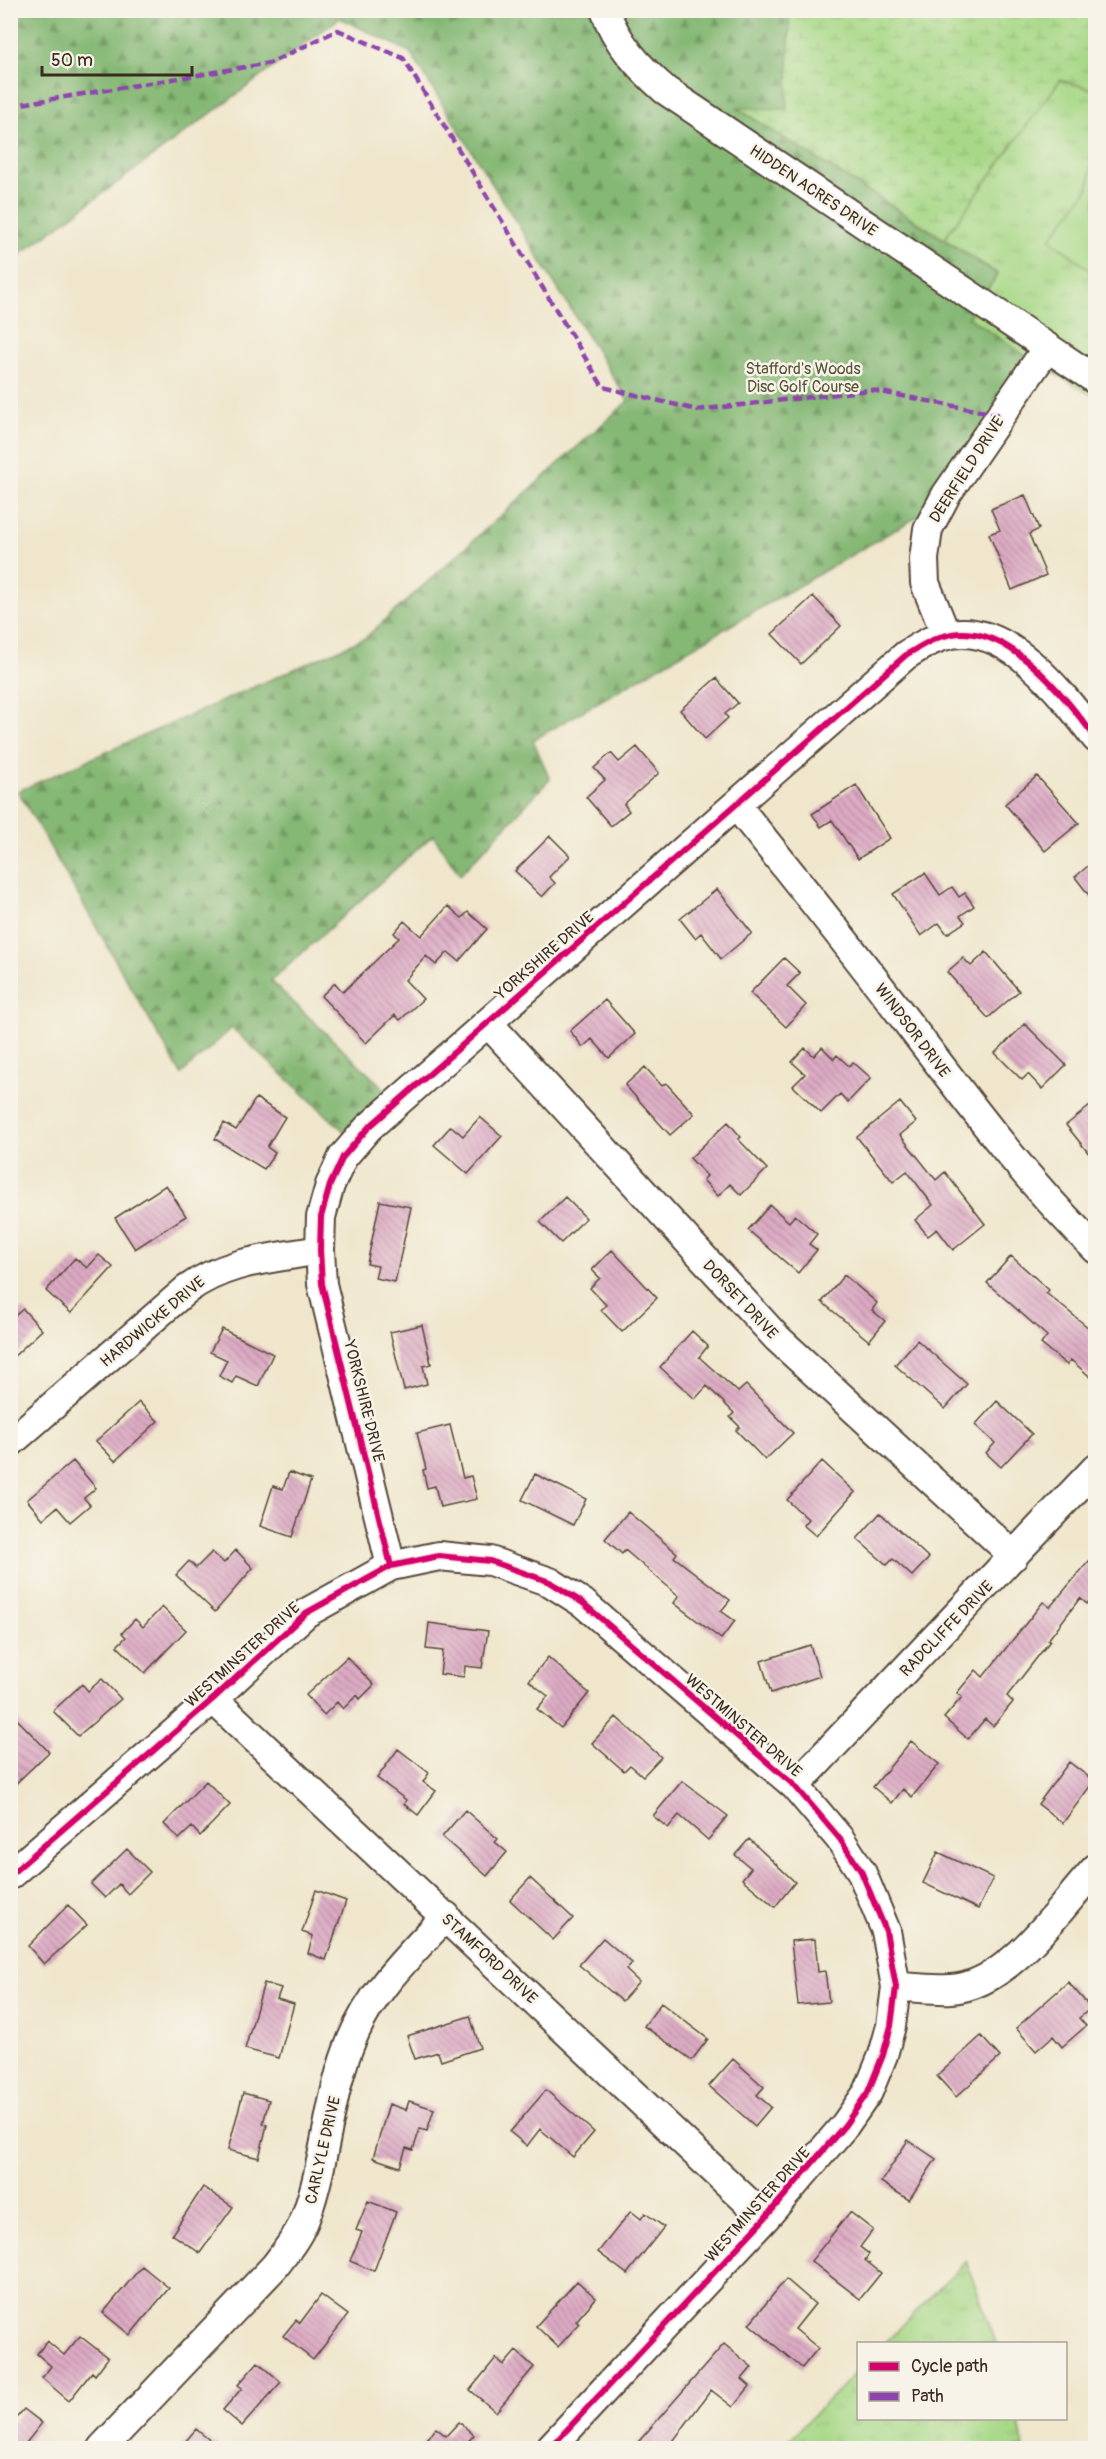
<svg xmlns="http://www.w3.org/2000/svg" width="1106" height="2459" font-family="Pangolin,sans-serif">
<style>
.grass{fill:url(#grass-tufts);stroke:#718152;stroke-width:1.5}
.forest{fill:url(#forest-firs);stroke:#607149;stroke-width:1.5}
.wetland{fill:url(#wetland-marsh);stroke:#718152;stroke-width:1.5}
.pitch{fill:#a7d887;stroke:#718152;stroke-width:1.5}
.building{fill:url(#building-back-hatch)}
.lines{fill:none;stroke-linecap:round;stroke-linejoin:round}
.minor-casing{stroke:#564638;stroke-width:32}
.minor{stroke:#fff;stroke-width:28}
.quiet{stroke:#8e44ad;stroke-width:4.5;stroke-dasharray:9 4.5;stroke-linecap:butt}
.cycleway-casing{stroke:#f7f3e8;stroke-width:10}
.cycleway{stroke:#d6006c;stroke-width:6}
.labels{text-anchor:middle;stroke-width:5;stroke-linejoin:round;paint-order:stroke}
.street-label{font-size:16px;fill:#3b2a1e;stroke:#f7f3e8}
.park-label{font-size:16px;fill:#565638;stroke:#f7f3e8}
</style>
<defs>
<pattern id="grass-tufts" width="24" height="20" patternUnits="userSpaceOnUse" patternTransform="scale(1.5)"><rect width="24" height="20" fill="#a7d887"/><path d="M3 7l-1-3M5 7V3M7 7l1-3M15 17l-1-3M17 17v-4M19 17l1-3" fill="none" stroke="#91ba74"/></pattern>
<pattern id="forest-firs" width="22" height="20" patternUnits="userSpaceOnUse" patternTransform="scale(1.5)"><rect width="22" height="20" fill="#85b874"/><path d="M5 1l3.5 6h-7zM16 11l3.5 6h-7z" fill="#6e965f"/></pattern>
<pattern id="wetland-marsh" width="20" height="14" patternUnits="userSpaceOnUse" patternTransform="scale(1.5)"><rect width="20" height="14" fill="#a7d887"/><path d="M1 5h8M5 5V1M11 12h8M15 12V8" fill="none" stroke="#91ba74"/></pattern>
<pattern id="building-back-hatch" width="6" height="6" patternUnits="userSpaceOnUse" patternTransform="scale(1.5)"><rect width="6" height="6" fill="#ddabc4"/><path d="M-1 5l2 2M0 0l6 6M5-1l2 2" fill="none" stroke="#b48b9f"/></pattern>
</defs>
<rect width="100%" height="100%" fill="#f7f3e8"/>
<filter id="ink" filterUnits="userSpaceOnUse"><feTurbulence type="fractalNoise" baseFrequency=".0167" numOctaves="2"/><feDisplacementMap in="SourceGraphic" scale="12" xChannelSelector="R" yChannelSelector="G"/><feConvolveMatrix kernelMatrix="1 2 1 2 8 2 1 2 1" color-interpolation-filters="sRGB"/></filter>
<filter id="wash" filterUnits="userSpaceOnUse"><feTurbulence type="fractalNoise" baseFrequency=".008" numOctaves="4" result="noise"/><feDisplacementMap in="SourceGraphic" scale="24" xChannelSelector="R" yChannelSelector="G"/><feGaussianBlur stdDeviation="1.35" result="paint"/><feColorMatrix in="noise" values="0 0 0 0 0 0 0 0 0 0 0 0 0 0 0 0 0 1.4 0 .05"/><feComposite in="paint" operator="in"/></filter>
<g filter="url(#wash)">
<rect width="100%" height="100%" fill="#efe6cc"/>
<path class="grass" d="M 1060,80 L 1095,90 L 1095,397 L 1033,361 L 968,317 L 998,274 L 944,239 Z
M 966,2261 L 996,2343 L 885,2343 Z
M 858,2370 L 858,2418 L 1018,2419 L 1024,2448 L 781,2448 Z"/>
<path class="forest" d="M 11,11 L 790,11 L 787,110 L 738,109 L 998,274 L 968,317 L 1033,361 L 931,509 L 533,740 L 550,779 L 460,875 L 433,835 L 271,981 L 398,1102 L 358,1144 L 232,1028 L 181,1074 L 18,791 L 365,638 L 628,401 L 410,52 L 340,18 L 11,261 Z"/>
<path class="wetland" d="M 790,11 L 1095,11 L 1095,90 L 1060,80 L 944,239 L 737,108 L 787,109 Z"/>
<path class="pitch" d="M 1095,140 L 1096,140 L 1095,274 L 1050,239 L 1089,188 L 1092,145 Z"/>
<g id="blocks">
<path class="building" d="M 1025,495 L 1039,529 L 1029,534 L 1046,575 L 1012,590 L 989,534 L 1000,530 L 991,509 Z
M 813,596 L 841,626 L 801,664 L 772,634 Z
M 716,678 L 738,703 L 725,714 L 728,718 L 705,739 L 680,710 Z
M 637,747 L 659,773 L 624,804 L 629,811 L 611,826 L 586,797 L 605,780 L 594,768 L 611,753 L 619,762 Z
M 1037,776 L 1079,823 L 1045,851 L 1005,804 Z
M 856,785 L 890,838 L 858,859 L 832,820 L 821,827 L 812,814 Z
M 550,836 L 570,856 L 549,877 L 555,883 L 542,897 L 515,871 Z
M 1095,860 L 1095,903 L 1075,877 Z
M 925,873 L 940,895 L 952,887 L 959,897 L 965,893 L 974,906 L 960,916 L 965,922 L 947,934 L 939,923 L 921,936 L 893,894 Z
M 717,889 L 752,933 L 721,959 L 701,933 L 695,938 L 680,919 Z
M 448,906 L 462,918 L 468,912 L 487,929 L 459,961 L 448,952 L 436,965 L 426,956 L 405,980 L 423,999 L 400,1020 L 395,1015 L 366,1043 L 321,996 L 335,983 L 343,992 L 399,938 L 394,933 L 404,921 L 421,936 Z
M 986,952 L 1019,991 L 988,1018 L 947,972 L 963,958 L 971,966 Z
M 784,958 L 800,973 L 787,986 L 806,1005 L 786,1027 L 750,993 Z
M 605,1000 L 635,1034 L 609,1058 L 592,1039 L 583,1047 L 570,1031 Z
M 1025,1024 L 1066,1065 L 1042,1089 L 1028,1074 L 1022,1080 L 995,1053 Z
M 822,1047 L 834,1059 L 837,1055 L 849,1066 L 853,1062 L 871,1078 L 848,1102 L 840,1094 L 821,1113 L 793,1086 L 805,1074 L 792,1062 L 805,1048 L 814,1056 Z
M 645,1067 L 662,1086 L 666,1083 L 694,1114 L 670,1135 L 625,1085 Z
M 256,1098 L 285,1117 L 267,1147 L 275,1153 L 264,1169 L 215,1139 L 224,1123 L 236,1130 Z
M 900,1102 L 916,1122 L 900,1135 L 936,1180 L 945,1172 L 985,1224 L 953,1250 L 937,1229 L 928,1236 L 915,1220 L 933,1205 L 907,1171 L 893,1182 L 857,1137 Z
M 1095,1102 L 1095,1161 L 1066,1125 Z
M 480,1117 L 502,1136 L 468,1174 L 434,1145 L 451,1126 L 463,1136 Z
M 728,1122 L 741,1137 L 738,1139 L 767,1169 L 741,1195 L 730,1184 L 718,1196 L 703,1180 L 707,1176 L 690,1158 Z
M 166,1185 L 186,1216 L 135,1249 L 115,1218 Z
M 565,1197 L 586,1218 L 561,1243 L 540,1222 Z
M 380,1201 L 411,1207 L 395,1282 L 375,1278 L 378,1266 L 367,1264 Z
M 770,1205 L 789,1222 L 795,1215 L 817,1234 L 809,1244 L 817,1250 L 798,1273 L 748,1230 Z
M 612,1250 L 657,1298 L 622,1332 L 601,1310 L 606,1305 L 590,1288 L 600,1278 L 592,1270 Z
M 99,1255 L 113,1267 L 71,1313 L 46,1291 L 75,1258 L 87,1268 Z
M 1011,1256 L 1049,1290 L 1046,1293 L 1095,1333 L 1095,1381 L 1071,1360 L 1067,1365 L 1041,1344 L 1047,1336 L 987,1283 Z
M 844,1275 L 877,1303 L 872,1310 L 885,1321 L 869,1341 L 822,1302 Z
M 23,1309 L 42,1330 L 10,1360 L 10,1320 Z
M 422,1325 L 431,1364 L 423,1366 L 427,1384 L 404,1390 L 390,1332 Z
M 222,1329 L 273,1354 L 258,1386 L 236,1376 L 232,1383 L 219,1376 L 227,1360 L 210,1352 Z
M 692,1331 L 708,1346 L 699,1357 L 738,1392 L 746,1385 L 793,1433 L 765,1460 L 736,1430 L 740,1427 L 730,1417 L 734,1413 L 707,1386 L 695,1399 L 660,1367 Z
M 917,1340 L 967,1384 L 945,1409 L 895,1365 Z
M 997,1401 L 1032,1434 L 1001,1467 L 986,1453 L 995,1443 L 975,1425 Z
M 139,1402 L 158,1421 L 115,1461 L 96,1441 Z
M 450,1425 L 463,1478 L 471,1476 L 477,1499 L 440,1507 L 435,1486 L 427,1488 L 423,1470 L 426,1469 L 417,1433 Z
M 73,1461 L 96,1488 L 84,1498 L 90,1505 L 70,1522 L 57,1507 L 43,1519 L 27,1500 Z
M 822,1461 L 855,1492 L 816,1536 L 803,1525 L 808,1519 L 787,1500 Z
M 289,1472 L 311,1480 L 292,1537 L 260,1526 L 273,1486 L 283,1489 Z
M 535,1474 L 586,1499 L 573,1525 L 522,1500 Z
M 628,1512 L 677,1553 L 674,1557 L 730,1600 L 721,1611 L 735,1621 L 721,1639 L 674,1603 L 679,1596 L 625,1550 L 622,1554 L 605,1539 Z
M 880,1513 L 929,1558 L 912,1576 L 893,1559 L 887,1565 L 857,1539 Z
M 236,1550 L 253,1568 L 215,1612 L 176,1575 L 189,1561 L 196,1568 L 212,1552 L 224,1563 Z
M 1095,1554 L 1095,1593 L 1087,1604 L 1080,1598 L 1048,1640 L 1050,1641 L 1007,1696 L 1013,1702 L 993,1726 L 985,1719 L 968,1739 L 944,1718 L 962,1697 L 957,1693 L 976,1670 L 983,1677 L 1043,1602 L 1050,1607 Z
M 162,1607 L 186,1630 L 145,1673 L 117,1646 L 126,1637 L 122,1633 L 135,1619 L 143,1627 Z
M 429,1623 L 488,1631 L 482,1668 L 465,1666 L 464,1677 L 440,1674 L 443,1651 L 426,1649 Z
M 810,1645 L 820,1676 L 771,1693 L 761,1661 Z
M 347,1657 L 374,1685 L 360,1699 L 357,1695 L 343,1709 L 337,1702 L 324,1715 L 306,1695 Z
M 548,1657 L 589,1693 L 561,1728 L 537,1709 L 548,1696 L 529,1681 Z
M 102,1679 L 121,1699 L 78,1736 L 53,1711 L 82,1684 L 88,1691 Z
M 10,1712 L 49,1752 L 10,1789 Z
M 616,1717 L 661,1757 L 643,1776 L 630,1765 L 624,1771 L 592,1743 Z
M 911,1741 L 939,1764 L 912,1797 L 903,1789 L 892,1803 L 873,1787 Z
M 398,1749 L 429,1773 L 423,1782 L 436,1791 L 418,1815 L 404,1804 L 406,1800 L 377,1778 Z
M 1069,1762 L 1094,1781 L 1063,1823 L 1038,1804 Z
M 206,1781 L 230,1805 L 200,1836 L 192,1827 L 179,1839 L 164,1824 Z
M 682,1781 L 728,1816 L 708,1840 L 679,1815 L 668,1828 L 653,1816 Z
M 465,1810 L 498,1839 L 495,1842 L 507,1852 L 487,1876 L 442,1837 Z
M 749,1839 L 795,1882 L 775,1907 L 742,1879 L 751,1868 L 735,1855 Z
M 127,1849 L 150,1872 L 128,1894 L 119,1884 L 105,1898 L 91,1884 Z
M 938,1852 L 993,1878 L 978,1909 L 923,1883 Z
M 530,1878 L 573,1918 L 553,1940 L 510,1900 Z
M 316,1890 L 346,1901 L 326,1960 L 308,1953 L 313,1936 L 302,1932 Z
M 68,1905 L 87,1925 L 44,1964 L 28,1946 Z
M 603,1938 L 632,1963 L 626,1970 L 639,1982 L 622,2001 L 579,1965 Z
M 815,1939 L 818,1972 L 825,1971 L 829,2002 L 798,2005 L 791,1941 Z
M 1068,1982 L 1091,2008 L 1079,2018 L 1086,2026 L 1062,2047 L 1053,2036 L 1036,2051 L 1016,2028 Z
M 264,1983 L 281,1988 L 277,1999 L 294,2004 L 279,2058 L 245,2049 Z
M 661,2003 L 708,2039 L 692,2060 L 644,2026 Z
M 470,2016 L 480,2048 L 441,2061 L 438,2052 L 415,2059 L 407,2036 Z
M 981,2036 L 1000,2057 L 956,2097 L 937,2076 Z
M 733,2059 L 764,2087 L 757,2095 L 771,2107 L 755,2126 L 709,2086 Z
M 546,2090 L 594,2132 L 573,2157 L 540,2129 L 527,2146 L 510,2132 Z
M 243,2093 L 269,2100 L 263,2124 L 267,2125 L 259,2158 L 228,2150 Z
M 409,2101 L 434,2109 L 427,2131 L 420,2129 L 413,2150 L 406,2148 L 400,2167 L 373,2158 L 389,2104 L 406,2110 Z
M 908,2140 L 936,2159 L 909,2200 L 881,2182 Z
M 203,2187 L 233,2207 L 200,2253 L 172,2234 Z
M 368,2201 L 396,2212 L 374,2271 L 350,2261 L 362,2232 L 356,2230 Z
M 631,2211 L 641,2219 L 645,2213 L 664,2227 L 627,2274 L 598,2252 Z
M 850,2212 L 873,2230 L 860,2247 L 869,2254 L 865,2260 L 881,2273 L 860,2299 L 811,2261 Z
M 142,2266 L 169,2288 L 130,2335 L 103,2313 Z
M 786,2279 L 815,2304 L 795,2329 L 818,2348 L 802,2368 L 749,2324 Z
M 577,2281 L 596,2298 L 576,2321 L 579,2324 L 558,2347 L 536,2326 Z
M 321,2295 L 348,2315 L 313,2360 L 283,2336 L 296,2320 L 300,2323 Z
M 80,2336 L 108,2358 L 95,2375 L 92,2372 L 69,2401 L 42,2378 L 51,2366 L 37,2354 L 47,2341 L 64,2355 Z
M 724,2344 L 752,2367 L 742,2379 L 750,2386 L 733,2407 L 711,2390 L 668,2448 L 633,2448 Z
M 516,2351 L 534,2367 L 496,2412 L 470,2390 L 496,2358 L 504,2365 Z
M 258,2362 L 281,2382 L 242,2426 L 223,2410 L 242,2388 L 238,2385 Z
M 24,2409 L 42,2423 L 22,2448 L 10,2448 L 10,2425 Z
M 459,2422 L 474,2435 L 462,2448 L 418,2448 L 436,2428 L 446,2436 Z
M 196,2429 L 219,2448 L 180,2448 Z"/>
</g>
</g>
<g filter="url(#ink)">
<use href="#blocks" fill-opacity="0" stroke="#564638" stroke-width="1.5"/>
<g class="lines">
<g class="minor-casing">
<path id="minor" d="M 605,10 C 616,43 640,68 665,90 L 1096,380
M 946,635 L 925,583 L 924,559 L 928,529 L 946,495 L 1047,348
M 736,805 C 795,878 853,951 910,1026 C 969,1103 1026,1181 1096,1249
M 488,1023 L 777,1338 L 1014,1556
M 10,1443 L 186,1290 C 227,1260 271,1259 320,1250
M 391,1566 L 322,1284 L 320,1250 L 321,1217 L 330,1185 L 343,1157 L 368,1128 L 906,655 C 921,646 934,637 952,634 C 1011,624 1065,698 1096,738
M 213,1699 L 765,2218
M 795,1786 L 1096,1468
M 10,1875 L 213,1699 L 306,1613 L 391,1566 L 439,1556 L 490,1561 L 550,1582 L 583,1603 L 795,1786 L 840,1839 L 861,1871 L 886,1931 L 896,1987 L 891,2026 L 883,2055 L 868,2092 L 845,2125 L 765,2218 L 550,2448
M 896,1987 C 914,1987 933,1990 951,1989 C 1010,1985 1058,1909 1096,1868
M 102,2448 L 275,2266 C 287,2250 300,2234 306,2216 C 327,2159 328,2095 352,2039 C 372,1990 410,1955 446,1916"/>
</g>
<use href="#minor" class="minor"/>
<path class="quiet" d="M 10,106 L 270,63 L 338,30 L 403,58 L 603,387 L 697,410 L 871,390 L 1001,415"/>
<g class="cycleway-casing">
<path id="cycleway" d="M 391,1566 L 322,1284 L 320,1250 L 321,1217 L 330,1185 L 343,1157 L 368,1128 L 906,655 C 921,646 934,637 952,634 C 1011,624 1065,698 1096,738
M 10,1875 L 213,1699 L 306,1613 L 391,1566 L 439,1556 L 490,1561 L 550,1582 L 583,1603 L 795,1786 L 840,1839 L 861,1871 L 886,1931 L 896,1987 L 891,2026 L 883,2055 L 868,2092 L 845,2125 L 765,2218 L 550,2448"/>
</g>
<use href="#cycleway" class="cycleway"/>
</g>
</g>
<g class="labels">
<g class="street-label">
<text transform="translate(814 190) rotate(34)" y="6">HIDDEN ACRES DRIVE</text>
<text transform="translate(966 469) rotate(-57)" y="6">DEERFIELD DRIVE</text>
<text transform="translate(544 955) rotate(-41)" y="6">YORKSHIRE DRIVE</text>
<text transform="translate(913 1030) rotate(53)" y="6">WINDSOR DRIVE</text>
<text transform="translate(741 1299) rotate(47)" y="6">DORSET DRIVE</text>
<text transform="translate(152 1321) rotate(-40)" y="6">HARDWICKE DRIVE</text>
<text transform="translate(365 1401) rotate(76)" y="6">YORKSHIRE DRIVE</text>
<text transform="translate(946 1628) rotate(-46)" y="6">RADCLIFFE DRIVE</text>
<text transform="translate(242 1654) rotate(-42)" y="6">WESTMINSTER DRIVE</text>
<text transform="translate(744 1725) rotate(41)" y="6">WESTMINSTER DRIVE</text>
<text transform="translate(490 1958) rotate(43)" y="6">STAMFORD DRIVE</text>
<text transform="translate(322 2150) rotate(-77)" y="6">CARLYLE DRIVE</text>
<text transform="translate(757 2204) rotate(-48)" y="6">WESTMINSTER DRIVE</text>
</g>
<g class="park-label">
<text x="803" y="374">Stafford's Woods<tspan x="803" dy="18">Disc Golf Course</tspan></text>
</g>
</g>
<rect width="1106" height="2459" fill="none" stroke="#f7f3e8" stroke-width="36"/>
<rect x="857" y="2342" width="210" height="78" fill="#f7f3e8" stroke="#aca397" stroke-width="1.5"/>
<rect x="869" y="2362" width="30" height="9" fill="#d6006c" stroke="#aca397" stroke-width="1.5"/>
<text x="911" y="2372" font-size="18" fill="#3b2a1e">Cycle path</text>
<rect x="869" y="2392" width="30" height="9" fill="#8e44ad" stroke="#aca397" stroke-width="1.5"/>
<text x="911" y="2402" font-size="18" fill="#3b2a1e">Path</text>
<path d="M42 66v9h150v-9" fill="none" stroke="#3b2a1e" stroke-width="3"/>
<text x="51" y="66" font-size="18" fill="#3b2a1e" stroke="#f7f3e8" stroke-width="4.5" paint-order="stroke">50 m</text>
</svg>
